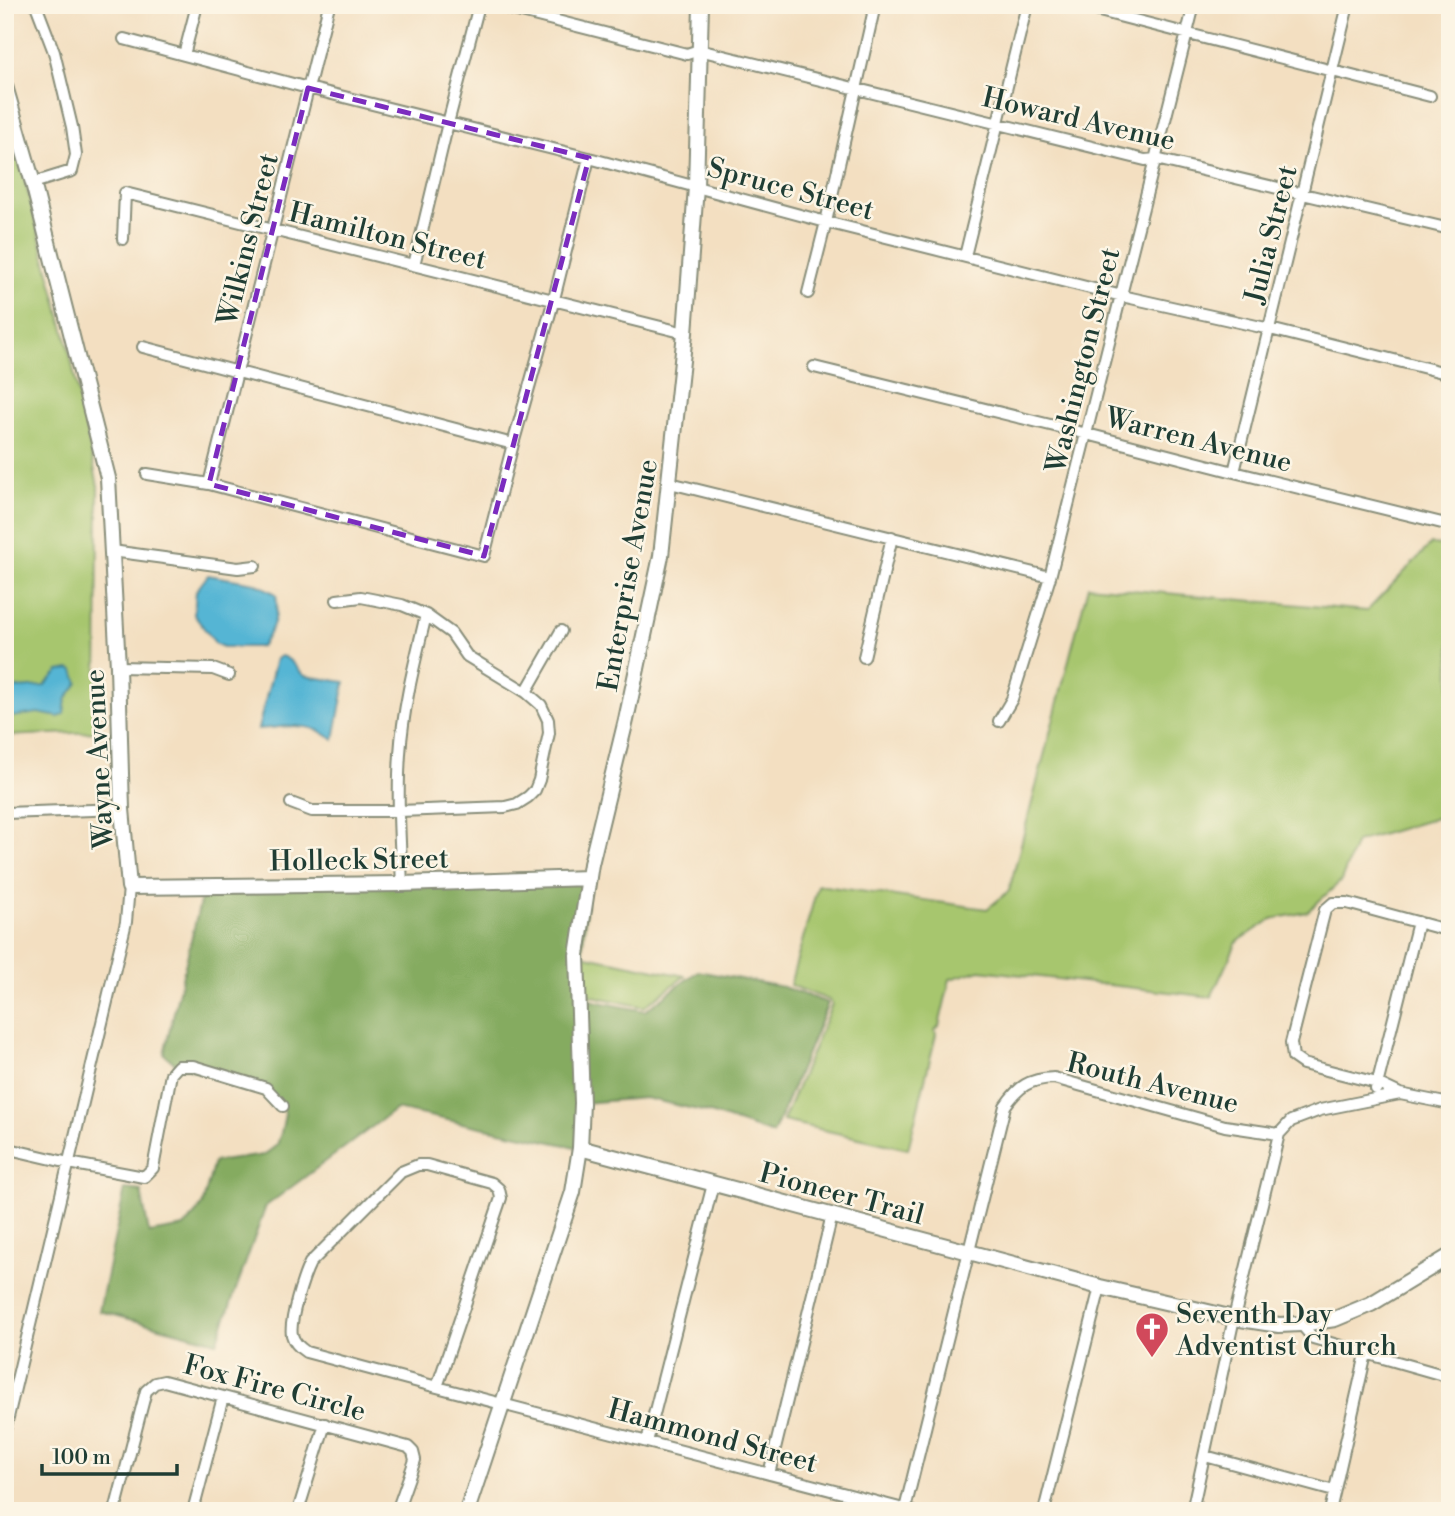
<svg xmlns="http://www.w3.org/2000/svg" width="1455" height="1516" font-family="'Libre Bodoni',serif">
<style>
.green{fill:#a7c66e;stroke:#638251;stroke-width:2}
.forest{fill:#85ab61;stroke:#52744a;stroke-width:2}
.water{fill:#55b5d4;stroke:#3a7984;stroke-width:2}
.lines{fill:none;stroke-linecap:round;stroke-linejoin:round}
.minor-casing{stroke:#898e7a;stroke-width:14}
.tertiary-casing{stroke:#898e7a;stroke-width:18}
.minor{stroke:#fff;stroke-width:10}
.tertiary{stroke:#fff;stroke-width:14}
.marked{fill:none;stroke:#7b2cbf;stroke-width:5;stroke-dasharray:14 9;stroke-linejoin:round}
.labels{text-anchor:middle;stroke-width:5;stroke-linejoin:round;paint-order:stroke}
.street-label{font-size:28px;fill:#1f3d34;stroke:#fcf5e5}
.poi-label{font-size:28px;fill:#1f3d34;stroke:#fcf5e5;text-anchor:start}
</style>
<rect width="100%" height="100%" fill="#fcf5e5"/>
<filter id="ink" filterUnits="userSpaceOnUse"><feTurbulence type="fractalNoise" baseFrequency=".0143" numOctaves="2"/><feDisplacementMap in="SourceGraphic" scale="14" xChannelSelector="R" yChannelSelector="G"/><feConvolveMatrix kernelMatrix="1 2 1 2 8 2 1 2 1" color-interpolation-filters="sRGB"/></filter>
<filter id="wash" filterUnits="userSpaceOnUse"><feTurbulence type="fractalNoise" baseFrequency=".00686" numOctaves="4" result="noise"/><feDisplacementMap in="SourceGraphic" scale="28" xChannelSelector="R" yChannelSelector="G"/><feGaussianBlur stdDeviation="1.57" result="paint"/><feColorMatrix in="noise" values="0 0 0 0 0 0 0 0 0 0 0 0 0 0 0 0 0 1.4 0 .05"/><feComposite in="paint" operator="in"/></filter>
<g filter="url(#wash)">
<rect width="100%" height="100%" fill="#f3dfc1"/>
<path class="green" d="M 5,120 L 23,174 L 68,345 L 98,486 L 97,732 L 5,736 Z
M 1431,544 L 1450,546 L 1450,814 L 1356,842 L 1341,881 L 1307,912 L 1272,919 L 1237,942 L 1211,997 L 980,970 L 950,979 L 939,1026 L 935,1030 L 936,1035 L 908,1149 L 783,1121 L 832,1004 L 829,1000 L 790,985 L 818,885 L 987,909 L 1009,891 L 1088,586 L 1367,611 Z
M 582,955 L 685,976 L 644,1007 L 583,994 Z"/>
<path class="forest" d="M 589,878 L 578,998 L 645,1011 L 698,971 L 783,987 L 828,1003 L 773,1134 L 707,1112 L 645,1098 L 582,1103 L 580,1148 L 396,1109 L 266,1206 L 217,1342 L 99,1311 L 125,1189 L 141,1191 L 149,1233 L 184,1227 L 202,1206 L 214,1162 L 264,1155 L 277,1145 L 281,1133 L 285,1114 L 283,1106 L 266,1088 L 178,1066 L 164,1054 L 204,886 Z"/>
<path class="water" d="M 208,575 L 255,583 L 276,594 C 279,616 273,629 261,647 L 223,647 L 216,644 L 194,615 L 196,591 Z
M 281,656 C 294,660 295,669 305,676 L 345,682 L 334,739 C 327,737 325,733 319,731 C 302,722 277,728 258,729 L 276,659 Z
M 69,669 L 74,670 L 78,683 C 67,699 66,694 64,714 L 59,717 L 38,713 L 5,718 L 5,689 L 44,686 L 59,671 Z"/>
</g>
<g filter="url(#ink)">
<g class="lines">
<g class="minor-casing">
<path id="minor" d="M 494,5 L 687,54 L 699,50 L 1145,160 L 1156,159 L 1450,229
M 1076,5 L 1430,96
M 124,39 L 308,88 L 589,158 L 826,222 L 1122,296 L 1270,329 L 1450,374
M 184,55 L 197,5
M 33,183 L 72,171 L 76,155 L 72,127 L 54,52 L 36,5
M 123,239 L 125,193 L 685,333
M 965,256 L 1027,5
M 414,265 L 448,123 L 479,5
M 808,293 L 826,222 L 875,5
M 143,347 L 513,444
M 814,367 L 1087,434 L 1234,472 L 1450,525
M 1234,472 L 1348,5
M 147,474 L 209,484 L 484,556 L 513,444 L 554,299 L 589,158
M 670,483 L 1050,577
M 209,484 L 329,5
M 112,551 L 238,568 L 255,566
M 864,657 L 892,537
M 118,667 L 213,669 L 229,675
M 526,692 L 561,631
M 999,721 L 1012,699 L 1050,577 L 1194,5
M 291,803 L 312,811 L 399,811 L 505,807 L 517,804 L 528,797 L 535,790 L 539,780 L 549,733 L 548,720 L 541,705 L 526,692 L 467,656 L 451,633 L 426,615 L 402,605 L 361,597 L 337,600
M 5,813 L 122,809
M 402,884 C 400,841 397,797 400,754 C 403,707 415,661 426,615
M 1450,931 L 1347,903 L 1333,903 L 1325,910 L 1291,1043 L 1293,1057 L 1303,1064 L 1377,1083 L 1400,1094 L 1450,1104
M 1376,1089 L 1418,922
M 5,1148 L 69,1163 L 144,1177 L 153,1168 L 171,1074 L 178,1066 L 193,1066 L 266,1088 L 283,1106
M 418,1165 L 427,1165 L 492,1183 L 499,1189 L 501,1198 L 437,1387 L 306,1352 C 300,1348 294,1343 292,1335 C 289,1321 303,1277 310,1263 L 401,1172 Z
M 1301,1324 L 1313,1338 L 1450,1377
M 437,1387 L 911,1511
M 5,1430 L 126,922 L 129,887
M 647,1442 L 713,1184
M 1205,1456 L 1334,1491
M 769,1474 L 832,1215
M 905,1509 L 1005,1106 C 1019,1086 1029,1079 1054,1078 L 1225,1126 L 1279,1134 L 1291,1121 L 1320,1110 L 1400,1094
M 115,1511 L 146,1391 L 155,1383 L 164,1381 L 408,1447 L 413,1452 L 415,1460 L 397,1511
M 193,1511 L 223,1397
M 298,1511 L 325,1424
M 1044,1511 L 1100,1287
M 1192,1511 L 1234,1318 L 1279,1134
M 1330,1511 L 1366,1354"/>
</g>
<g class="tertiary-casing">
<path id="tertiary" d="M 5,86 L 33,183 L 108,478 L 118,667 L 122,809 L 129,887 L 402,884 L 589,878
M 580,1148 L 1100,1287 L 1234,1318 L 1279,1325 L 1301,1324 L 1335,1319 L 1371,1304 L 1450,1256
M 467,1511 L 573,1192 L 580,1148 L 582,1103 L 577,955 L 591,864 L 626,720 L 661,556 L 685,333 L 696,187 L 701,5"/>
</g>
<use href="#minor" class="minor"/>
<use href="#tertiary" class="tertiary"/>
</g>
</g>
<path class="marked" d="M 308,88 L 589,158 L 484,556 L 209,484 Z"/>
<defs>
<g id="church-pin" transform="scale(1.75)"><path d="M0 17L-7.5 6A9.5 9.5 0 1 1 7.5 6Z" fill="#d1495b" stroke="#fcf5e5"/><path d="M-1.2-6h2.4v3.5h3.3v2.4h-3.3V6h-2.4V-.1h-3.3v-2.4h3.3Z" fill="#fff"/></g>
</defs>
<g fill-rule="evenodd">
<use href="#church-pin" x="1152" y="1329"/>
</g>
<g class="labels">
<g class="street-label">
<text transform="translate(1079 118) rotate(13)" y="10">Howard Avenue</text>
<text transform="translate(791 188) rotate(15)" y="10">Spruce Street</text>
<text transform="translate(1270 234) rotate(-76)" y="10">Julia Street</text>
<text transform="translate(388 235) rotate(14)" y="10">Hamilton Street</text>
<text transform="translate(247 239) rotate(-76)" y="10">Wilkins Street</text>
<text transform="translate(1082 360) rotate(-76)" y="10">Washington Street</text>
<text transform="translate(1199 439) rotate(14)" y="10">Warren Avenue</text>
<text transform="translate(627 575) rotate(-80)" y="10">Enterprise Avenue</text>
<text transform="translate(98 759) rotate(-93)" y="10">Wayne Avenue</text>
<text transform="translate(359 859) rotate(-1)" y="10">Holleck Street</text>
<text transform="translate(1153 1082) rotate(14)" y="10">Routh Avenue</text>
<text transform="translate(842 1193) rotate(15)" y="10">Pioneer Trail</text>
<text transform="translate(275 1387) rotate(15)" y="10">Fox Fire Circle</text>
<text transform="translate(713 1435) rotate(15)" y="10">Hammond Street</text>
</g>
<g class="poi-label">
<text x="1176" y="1323">Seventh Day<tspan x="1176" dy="32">Adventist Church</tspan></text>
</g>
</g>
<rect width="1455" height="1516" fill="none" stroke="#fcf5e5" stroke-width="28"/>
<path d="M42 1464v10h135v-10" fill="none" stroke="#1f3d34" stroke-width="3.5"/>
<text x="52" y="1464" font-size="21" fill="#1f3d34" stroke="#fcf5e5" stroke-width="5" paint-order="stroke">100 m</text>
</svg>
